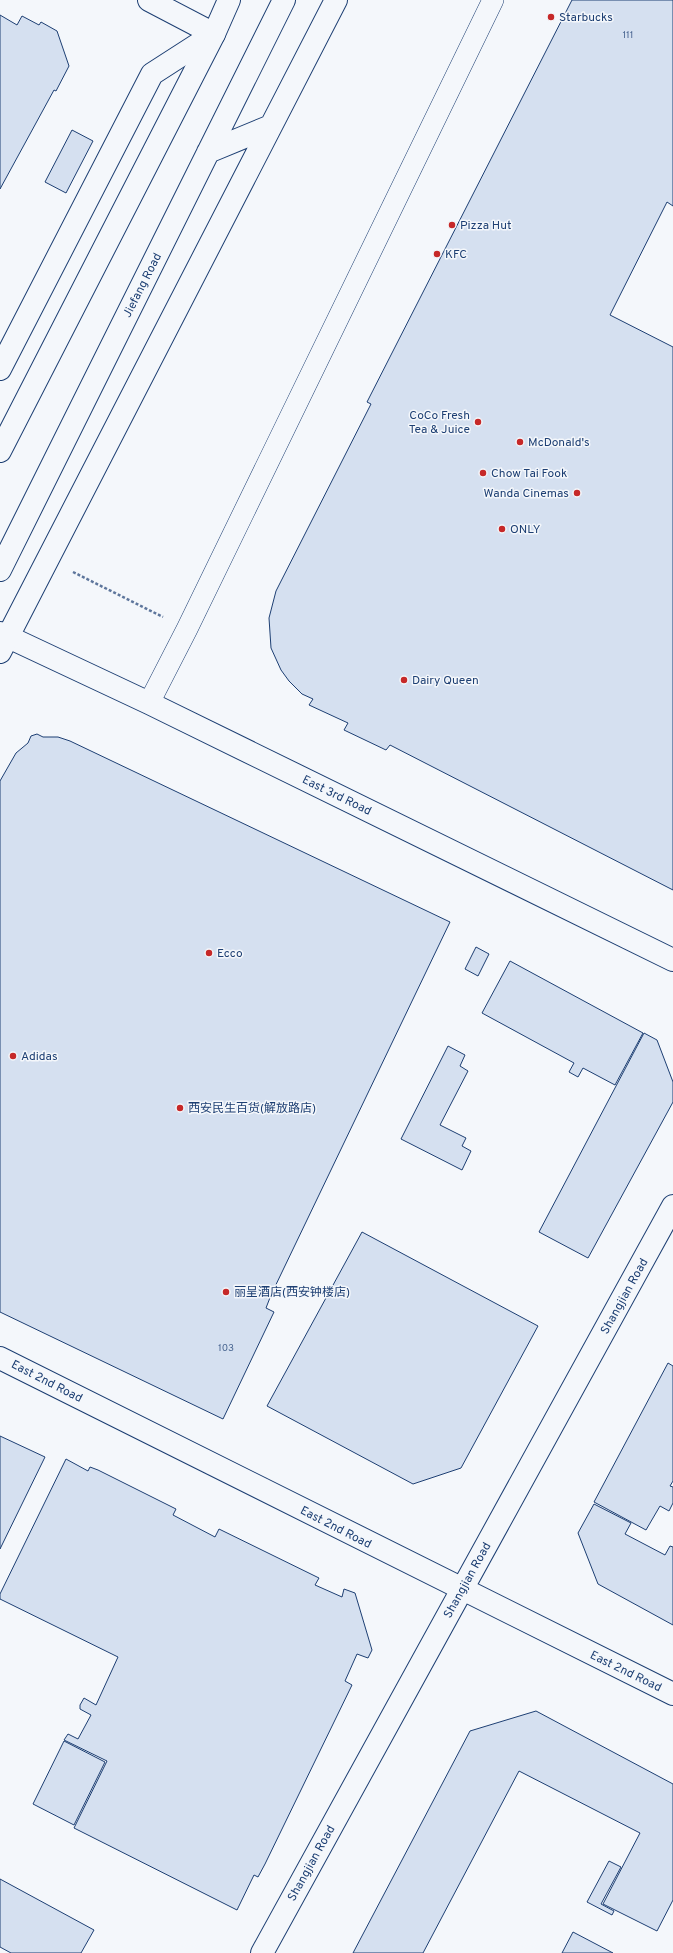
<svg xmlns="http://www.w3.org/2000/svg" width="673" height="1953" font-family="Overpass,'Noto Sans SC',sans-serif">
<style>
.building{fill:#d5e0f0;stroke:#1d3f73}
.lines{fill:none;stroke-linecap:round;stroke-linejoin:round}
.pedestrian-casing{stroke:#1d3f73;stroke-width:22}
.minor-casing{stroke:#1d3f73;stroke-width:24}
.secondary-casing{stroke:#1d3f73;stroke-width:24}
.path{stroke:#5e769c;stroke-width:2.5;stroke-dasharray:3 2;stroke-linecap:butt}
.pedestrian{stroke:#f4f7fb;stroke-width:21}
.minor{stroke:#f4f7fb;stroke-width:22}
.secondary{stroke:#f4f7fb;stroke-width:22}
.poi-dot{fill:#c62828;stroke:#f4f7fb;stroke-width:1.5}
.labels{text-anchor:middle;stroke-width:3;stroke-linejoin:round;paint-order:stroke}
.number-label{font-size:10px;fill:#4b6792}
.poi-label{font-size:12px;fill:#1d3f73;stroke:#f4f7fb;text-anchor:start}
.street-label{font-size:12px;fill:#1d3f73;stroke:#f4f7fb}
</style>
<rect width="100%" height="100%" fill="#f4f7fb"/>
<path class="building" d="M 572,0 L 673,0 L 673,206 L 667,202 L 610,315 L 673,347 L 673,890 L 390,745 L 386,750 L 344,730 L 348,723 L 309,705 L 313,699 L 302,694 L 289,681 L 281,670 L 271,648 L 269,618 L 276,591 L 371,404 L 367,402 Z
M 0,15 L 17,25 L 22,16 L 39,25 L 41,22 L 57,31 L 69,66 L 56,91 L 54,90 L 0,189 Z
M 72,130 L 93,141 L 66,193 L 45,182 Z
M 37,734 L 43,737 L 58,737 L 70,741 L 450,922 L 271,1295 L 266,1308 L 274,1312 L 223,1419 L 0,1312 L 0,781 L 16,753 L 28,743 L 31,736 Z
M 476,947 L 489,954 L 478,976 L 465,969 Z
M 510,961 L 643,1033 L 615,1085 L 583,1068 L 578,1077 L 569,1072 L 574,1063 L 482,1013 Z
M 644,1033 L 657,1040 L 673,1082 L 673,1102 L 588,1258 L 539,1232 Z
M 448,1046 L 465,1055 L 460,1066 L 468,1071 L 440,1125 L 466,1138 L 462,1146 L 471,1151 L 462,1170 L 401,1139 Z
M 362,1232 L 538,1326 L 461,1468 L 413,1484 L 267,1406 Z
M 668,1363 L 673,1366 L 673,1481 L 670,1486 L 673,1487 L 673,1503 L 669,1511 L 660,1506 L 646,1530 L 594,1502 Z
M 0,1436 L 45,1457 L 0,1549 Z
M 66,1459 L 88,1471 L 90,1467 L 98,1470 L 176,1509 L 173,1515 L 215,1537 L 219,1529 L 319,1578 L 315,1585 L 342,1597 L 344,1589 L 355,1593 L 372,1650 L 368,1658 L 357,1654 L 345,1681 L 352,1685 L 265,1864 L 258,1877 L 254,1875 L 237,1910 L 74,1828 L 107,1761 L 64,1740 L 68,1734 L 78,1739 L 91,1715 L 80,1709 L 80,1705 L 84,1698 L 96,1705 L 118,1657 L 0,1599 L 0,1594 Z
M 594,1504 L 631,1523 L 625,1534 L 665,1555 L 670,1546 L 673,1547 L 673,1625 L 598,1584 L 578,1533 Z
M 536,1711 L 673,1784 L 673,1900 L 657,1931 L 603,1904 L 640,1833 L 519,1771 L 423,1953 L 353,1953 L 470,1731 Z
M 64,1741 L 105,1762 L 74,1825 L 33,1804 Z
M 609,1861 L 621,1867 L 601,1904 L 614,1911 L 612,1915 L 587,1902 Z
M 0,1879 L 94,1930 L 81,1953 L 11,1953 L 0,1947 Z
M 573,1932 L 613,1953 L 562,1953 Z"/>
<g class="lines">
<g class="pedestrian-casing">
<path id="pedestrian" d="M 149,703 L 187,629 L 493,0"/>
</g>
<g class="minor-casing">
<path id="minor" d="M 0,369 L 152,74 L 214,34 L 149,0
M 0,633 L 149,703 L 673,960
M 0,1358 L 673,1694
M 262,1953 L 673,1206"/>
</g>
<g class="secondary-casing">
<path id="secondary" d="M 208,152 L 271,126
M 0,451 L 214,34 L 229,0
M 0,570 L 284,0
M 0,652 L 336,0"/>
</g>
<path class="path" d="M 73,572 L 163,617"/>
<use href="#pedestrian" class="pedestrian"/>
<use href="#minor" class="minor"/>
<use href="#secondary" class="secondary"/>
</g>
<g class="poi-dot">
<circle cx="551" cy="17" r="4"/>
<circle cx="452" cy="225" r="4"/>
<circle cx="437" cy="254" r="4"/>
<circle cx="478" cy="422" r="4"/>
<circle cx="520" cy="442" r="4"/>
<circle cx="483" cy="473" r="4"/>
<circle cx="577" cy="493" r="4"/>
<circle cx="502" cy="529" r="4"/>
<circle cx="404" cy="680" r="4"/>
<circle cx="209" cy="953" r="4"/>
<circle cx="13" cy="1056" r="4"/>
<circle cx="180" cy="1108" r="4"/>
<circle cx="226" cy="1292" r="4"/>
</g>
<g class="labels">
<g class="number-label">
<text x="628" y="38">111</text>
<text x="226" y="1351">103</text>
</g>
<g class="poi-label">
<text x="559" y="21">Starbucks</text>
<text x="460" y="229">Pizza Hut</text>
<text x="445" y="258">KFC</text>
<text x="470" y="419" text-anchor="end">CoCo Fresh<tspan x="470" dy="14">Tea &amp; Juice</tspan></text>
<text x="528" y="446">McDonald's</text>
<text x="491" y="477">Chow Tai Fook</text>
<text x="569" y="497" text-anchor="end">Wanda Cinemas</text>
<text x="510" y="533">ONLY</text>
<text x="412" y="684">Dairy Queen</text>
<text x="217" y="957">Ecco</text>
<text x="21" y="1060">Adidas</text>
<text x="188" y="1112">西安民生百货(解放路店)</text>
<text x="234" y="1296">丽呈酒店(西安钟楼店)</text>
</g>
<g class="street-label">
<text transform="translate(142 285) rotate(-63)" y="4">Jiefang Road</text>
<text transform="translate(337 795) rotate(26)" y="4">East 3rd Road</text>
<text transform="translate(624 1296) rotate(-61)" y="4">Shangjian Road</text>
<text transform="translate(47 1381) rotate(27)" y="4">East 2nd Road</text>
<text transform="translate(336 1527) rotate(27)" y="4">East 2nd Road</text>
<text transform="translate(467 1580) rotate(-61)" y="4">Shangjian Road</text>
<text transform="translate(626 1671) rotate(26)" y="4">East 2nd Road</text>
<text transform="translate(311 1863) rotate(-61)" y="4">Shangjian Road</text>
</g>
</g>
</svg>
